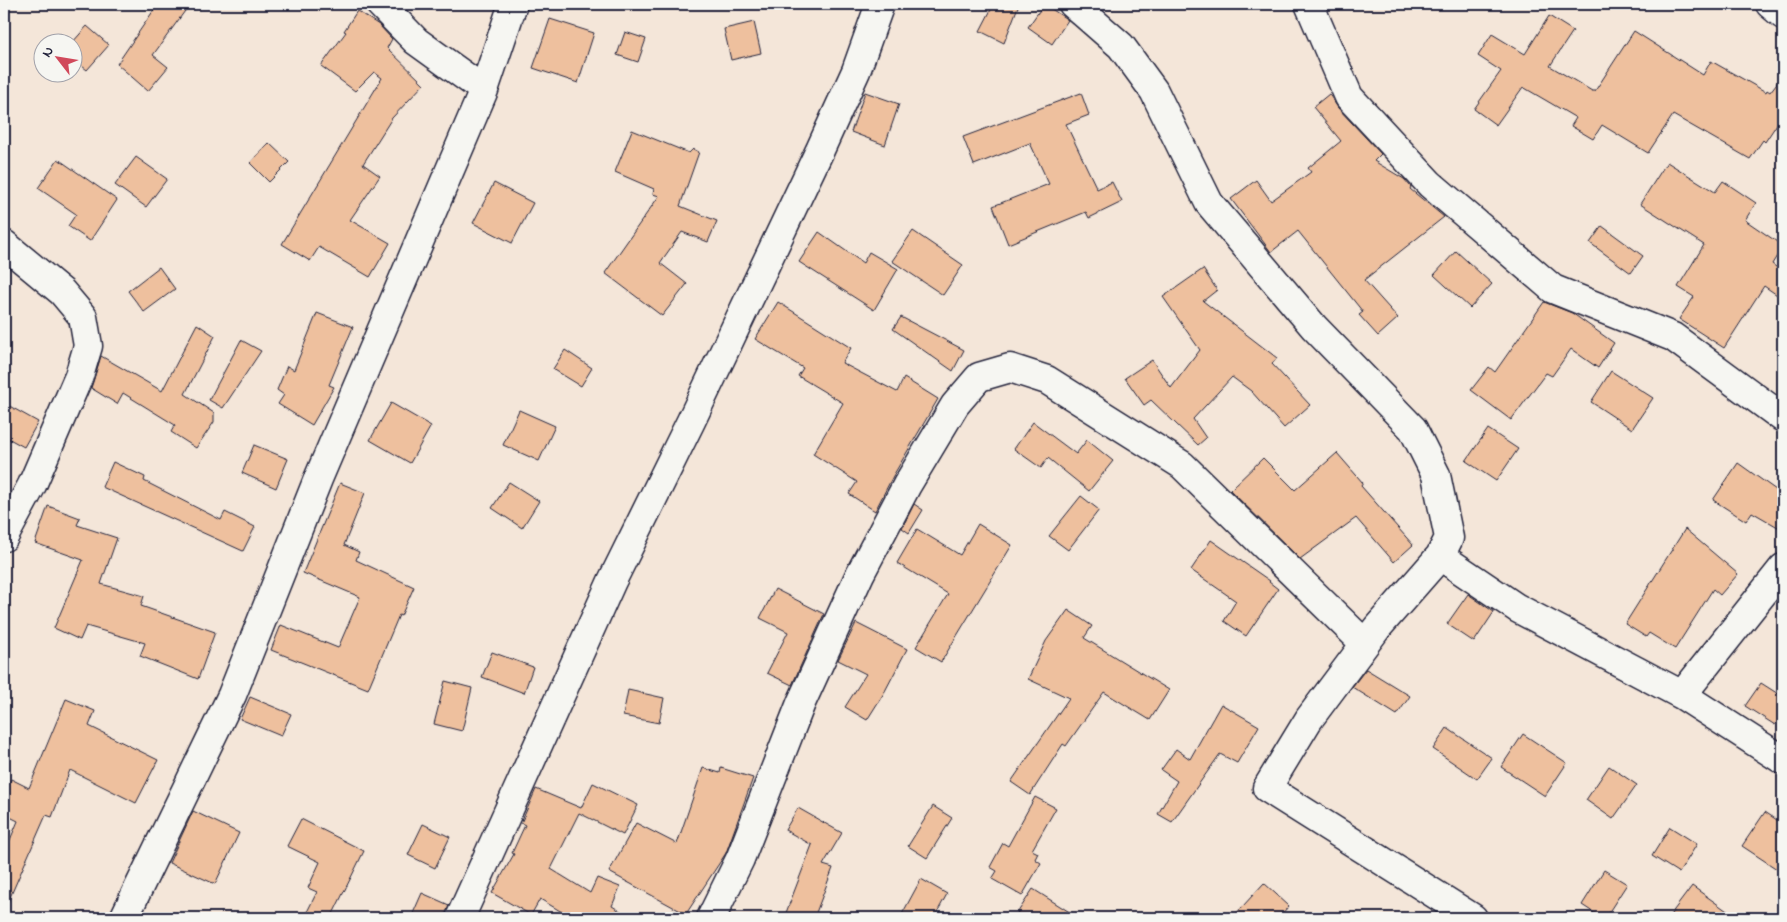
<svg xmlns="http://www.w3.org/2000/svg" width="1787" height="922" font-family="'Indie Flower',sans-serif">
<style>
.building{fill:#eec09e;stroke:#22223b}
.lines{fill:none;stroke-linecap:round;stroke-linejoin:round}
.minor-casing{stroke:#22223b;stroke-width:31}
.minor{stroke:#f6f6f2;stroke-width:28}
</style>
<rect width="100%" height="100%" fill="#f4e6d9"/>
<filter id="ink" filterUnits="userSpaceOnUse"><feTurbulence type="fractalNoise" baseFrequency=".02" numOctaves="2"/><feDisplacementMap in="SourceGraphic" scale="10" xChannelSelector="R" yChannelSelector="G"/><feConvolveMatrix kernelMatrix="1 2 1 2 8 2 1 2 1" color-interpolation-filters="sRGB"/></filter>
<g filter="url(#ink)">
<path class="building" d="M 158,4 L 190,4 L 153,55 L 168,67 L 148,91 L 117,64 Z
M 994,4 L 1019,4 L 1004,43 L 980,31 Z
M 1044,4 L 1068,20 L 1052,44 L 1028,27 Z
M 357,11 L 379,25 L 392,39 L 387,48 L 424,84 L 392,118 L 363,164 L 380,176 L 350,220 L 390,243 L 370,277 L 319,247 L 310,261 L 282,244 L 382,78 L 374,72 L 355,91 L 321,66 L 346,32 L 344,31 Z
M 1549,16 L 1573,31 L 1550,66 L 1592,91 L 1595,91 L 1634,31 L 1703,75 L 1711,61 L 1766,92 L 1767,90 L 1770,92 L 1783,75 L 1783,115 L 1765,142 L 1763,140 L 1750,159 L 1673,115 L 1648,153 L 1602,125 L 1593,139 L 1571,126 L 1576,118 L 1523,87 L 1496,125 L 1474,109 L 1501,71 L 1478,56 L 1492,34 L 1525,54 Z
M 550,19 L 594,33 L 578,83 L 533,68 Z
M 754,22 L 761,53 L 731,60 L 724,29 Z
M 87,26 L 109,45 L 87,70 L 72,58 L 72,43 Z
M 625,32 L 646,39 L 638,62 L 617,55 Z
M 865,92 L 899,104 L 885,145 L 851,132 Z
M 1081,93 L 1089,115 L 1066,124 L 1097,189 L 1112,182 L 1122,202 L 1089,218 L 1086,212 L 1008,244 L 993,206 L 1049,184 L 1030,143 L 974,165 L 963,137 Z
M 1329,94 L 1338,108 L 1381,154 L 1374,161 L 1404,179 L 1411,187 L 1410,189 L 1444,217 L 1364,280 L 1398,318 L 1378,336 L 1359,315 L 1363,312 L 1298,231 L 1271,252 L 1231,199 L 1256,180 L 1271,201 L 1311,172 L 1308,168 L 1341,141 L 1313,107 Z
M 632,130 L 689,153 L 693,149 L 699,152 L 680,206 L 717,221 L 708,242 L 682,232 L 660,263 L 687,284 L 662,316 L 605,273 L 659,196 L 653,194 L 654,189 L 615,172 Z
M 269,143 L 289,162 L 269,182 L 250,163 Z
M 136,157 L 167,179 L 146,207 L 115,185 Z
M 58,159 L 117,200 L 90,241 L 68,226 L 76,214 L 38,188 Z
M 1667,162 L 1715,192 L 1723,181 L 1756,203 L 1745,220 L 1783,246 L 1772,264 L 1783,272 L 1783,299 L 1764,286 L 1724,348 L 1679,319 L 1694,297 L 1678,287 L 1704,245 L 1640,204 Z
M 494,183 L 533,203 L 512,243 L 473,223 Z
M 1602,226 L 1643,256 L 1631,273 L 1590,243 Z
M 913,231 L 963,265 L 943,295 L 892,261 Z
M 819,232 L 863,263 L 869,252 L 898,269 L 874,310 L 799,262 Z
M 1456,251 L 1492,284 L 1470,308 L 1434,275 Z
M 159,267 L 175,289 L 144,312 L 128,291 Z
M 1203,269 L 1217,290 L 1203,301 L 1277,358 L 1272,364 L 1310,405 L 1284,428 L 1251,391 L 1232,377 L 1193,419 L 1206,438 L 1198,445 L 1151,400 L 1144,405 L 1125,378 L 1152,360 L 1171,388 L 1200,350 L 1163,297 Z
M 778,302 L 851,348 L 842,363 L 897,392 L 904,378 L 938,399 L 893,476 L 875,511 L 849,494 L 857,482 L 813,454 L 843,403 L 798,376 L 803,368 L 755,339 Z
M 1544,302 L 1572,313 L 1614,343 L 1598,368 L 1571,349 L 1552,376 L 1546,373 L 1511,420 L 1471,390 L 1489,367 L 1495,372 Z
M 317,313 L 353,327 L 329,385 L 334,387 L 312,425 L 278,404 L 284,395 L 277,390 L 287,366 L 294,370 Z
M 901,317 L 964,350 L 953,371 L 893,329 Z
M 197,324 L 215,336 L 185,394 L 214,413 L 214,422 L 196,448 L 171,432 L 175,425 L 123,393 L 117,404 L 91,388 L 101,356 L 162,391 Z
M 241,340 L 261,351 L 223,408 L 209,400 Z
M 565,350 L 592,368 L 581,386 L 553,369 Z
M 1611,371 L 1653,398 L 1632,429 L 1591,402 Z
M 4,403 L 38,422 L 24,447 L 4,436 Z
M 391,403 L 431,426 L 410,463 L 370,440 Z
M 519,410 L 555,426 L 539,461 L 503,445 Z
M 1033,422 L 1076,454 L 1087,440 L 1113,461 L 1089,491 L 1048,458 L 1041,468 L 1014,449 Z
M 1488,429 L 1518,449 L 1496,481 L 1466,461 Z
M 254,445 L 288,459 L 276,488 L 242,473 Z
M 1337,453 L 1363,483 L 1361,486 L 1413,545 L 1394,562 L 1356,518 L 1300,559 L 1230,490 L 1263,458 L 1295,490 Z
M 113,462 L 145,477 L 144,481 L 221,520 L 225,512 L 255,527 L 243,551 L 102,487 Z
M 1738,463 L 1783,495 L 1783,530 L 1752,512 L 1746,521 L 1713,500 Z
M 509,482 L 539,501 L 522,528 L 492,508 Z
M 340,483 L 365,493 L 344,545 L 359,552 L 356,560 L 414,587 L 401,616 L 399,615 L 368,689 L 271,650 L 281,625 L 338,648 L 360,597 L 303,573 Z
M 1081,496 L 1099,510 L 1068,550 L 1049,536 Z
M 914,504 L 923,510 L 909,533 L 902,528 Z
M 48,506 L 80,518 L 77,525 L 117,538 L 101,584 L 144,596 L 141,606 L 215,632 L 198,679 L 140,656 L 145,643 L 86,626 L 80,640 L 54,628 L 83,560 L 35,543 Z
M 978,524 L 1012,545 L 941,662 L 916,647 L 948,594 L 897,563 L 917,529 L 960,555 Z
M 1685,529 L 1738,574 L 1720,595 L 1713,589 L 1675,649 L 1649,633 L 1646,637 L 1625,624 Z
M 1211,540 L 1270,581 L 1269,582 L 1278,589 L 1246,636 L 1224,621 L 1236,601 L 1191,570 Z
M 775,589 L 824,614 L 792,685 L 767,673 L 788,632 L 760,618 Z
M 1468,594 L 1494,612 L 1474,642 L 1447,624 Z
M 1068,610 L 1092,626 L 1084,638 L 1169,690 L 1150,720 L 1104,692 L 1066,746 L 1063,744 L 1030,795 L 1011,782 L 1069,698 L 1028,679 L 1046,641 Z
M 856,623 L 907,649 L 884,693 L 867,720 L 845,707 L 866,674 L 838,660 Z
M 492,652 L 533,667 L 524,693 L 482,677 Z
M 1366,669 L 1410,696 L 1397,715 L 1352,687 Z
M 445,681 L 472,688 L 462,731 L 434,724 Z
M 1761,683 L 1783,697 L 1783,713 L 1775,725 L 1745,706 Z
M 628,690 L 664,698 L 659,723 L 623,716 Z
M 250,697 L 291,714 L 281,736 L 240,719 Z
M 66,699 L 95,711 L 89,726 L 158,760 L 136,803 L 70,770 L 52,817 L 46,815 L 4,911 L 4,854 L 18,821 L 4,814 L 4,795 L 11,779 L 29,788 Z
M 1221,704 L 1259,726 L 1237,763 L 1220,754 L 1172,822 L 1158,814 L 1177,781 L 1161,770 L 1176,749 L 1190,759 Z
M 1447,728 L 1492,758 L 1477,779 L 1433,749 Z
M 1523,734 L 1567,763 L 1545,796 L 1501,767 Z
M 1609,766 L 1637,785 L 1613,819 L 1586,800 Z
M 703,768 L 720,773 L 721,768 L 753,778 L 726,853 L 686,914 L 609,872 L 636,823 L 677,844 Z
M 593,783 L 638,805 L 623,835 L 579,813 L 551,869 L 590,893 L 597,878 L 620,887 L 612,906 L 632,918 L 572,918 L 540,899 L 531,915 L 492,893 L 514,854 L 512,853 L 525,825 L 521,823 L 536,789 L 581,808 Z
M 1035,797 L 1056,808 L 1032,850 L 1038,853 L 1035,859 L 1041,863 L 1022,896 L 992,879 L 997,871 L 990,867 L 1003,843 L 1008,846 Z
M 933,806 L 952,818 L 927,858 L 908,846 Z
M 798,808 L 842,833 L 823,865 L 833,868 L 814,918 L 784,918 L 812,845 L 785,830 Z
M 193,811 L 239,833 L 215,884 L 169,863 Z
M 1765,812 L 1783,824 L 1783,873 L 1742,846 Z
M 301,819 L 364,851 L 331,918 L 304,918 L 317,892 L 308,888 L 320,862 L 287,846 Z
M 423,824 L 450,837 L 435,868 L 408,855 Z
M 1670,827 L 1697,844 L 1679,873 L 1652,856 Z
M 1604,870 L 1627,884 L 1605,918 L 1602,918 L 1582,905 Z
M 921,879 L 947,894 L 934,918 L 900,918 Z
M 1264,883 L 1289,906 L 1278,918 L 1232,918 Z
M 1692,886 L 1737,918 L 1668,918 Z
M 1033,889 L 1079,918 L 1014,918 Z
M 422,893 L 449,905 L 445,918 L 411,918 Z"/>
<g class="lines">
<g class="minor-casing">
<path id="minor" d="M 380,4 L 416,41 L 484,90
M 1073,4 L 1121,46 L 1154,91 L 1209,203 L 1314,327 L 1413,429 L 1436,475 L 1449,538 L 1440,556 L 1517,608 L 1682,695 L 1783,760
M 1309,4 L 1349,97 L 1430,184 L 1553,289 L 1673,337 L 1783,418
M 1770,4 L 1783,15
M 4,244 L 62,292 L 83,317 L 88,346 L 79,376 L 32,485 L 4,537
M 1440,556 L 1377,628 L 1309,719 L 1267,788 L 1473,918
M 1682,695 L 1783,568
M 124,918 L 232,695 L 318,479 L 484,90 L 513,4
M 460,918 L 612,581 L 691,421 L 820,150 L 856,71 L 880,4
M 711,918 L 740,859 L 801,703 L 860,574 L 907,485 L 955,405 L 979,377 L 1010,368 L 1047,380 L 1182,465 L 1365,644"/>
</g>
<use href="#minor" class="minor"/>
</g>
</g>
<rect width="1787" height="922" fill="none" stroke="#f6f6f2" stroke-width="20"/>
<rect x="10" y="10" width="1767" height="902" fill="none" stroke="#22223b" stroke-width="2" filter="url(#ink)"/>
<g transform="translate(58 58) rotate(301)"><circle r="24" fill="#f6f6f2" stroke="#a1a1a9"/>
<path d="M0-4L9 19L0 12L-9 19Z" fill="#d1495b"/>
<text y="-8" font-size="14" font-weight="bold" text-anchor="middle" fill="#22223b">N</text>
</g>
</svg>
